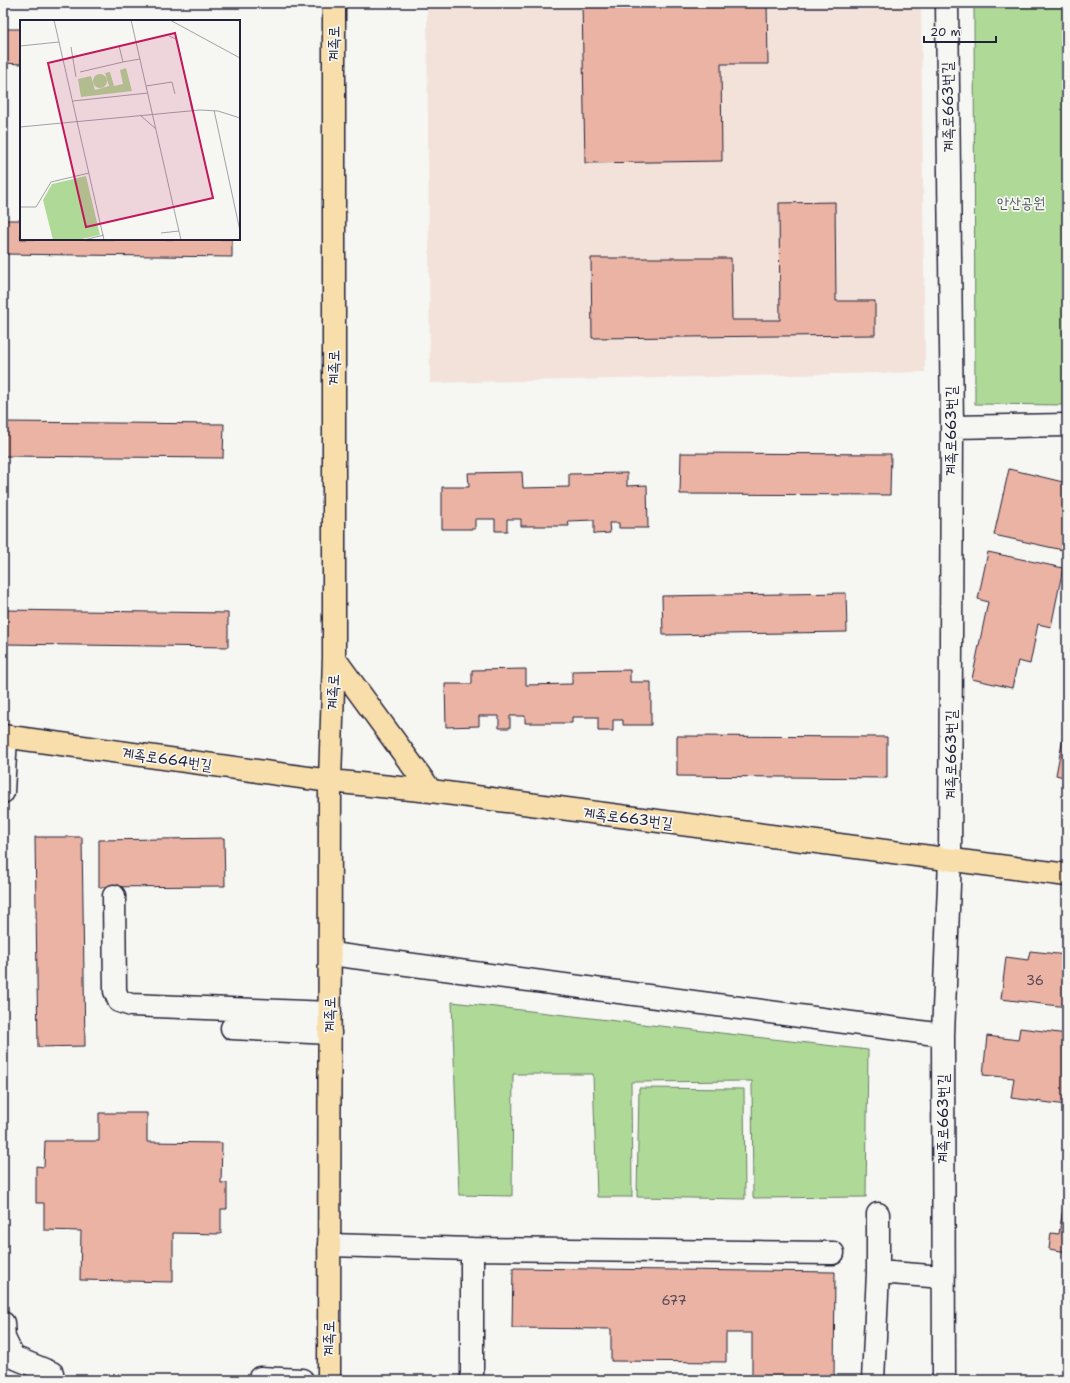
<svg xmlns="http://www.w3.org/2000/svg" width="1070" height="1383" font-family="'Shantell Sans','Poor Story',sans-serif">
<style>
.built{fill:#f3e2da}
.green{fill:#afd997;stroke:#687e69}
.building{fill:#ebb3a3;stroke:#22223b}
.lines{fill:none;stroke-linecap:round;stroke-linejoin:round}
.minor-casing{stroke:#22223b;stroke-width:25}
.major-casing{stroke:#22223b;stroke-width:25}
.minor{stroke:#f6f6f2;stroke-width:22}
.major{stroke:#f8deab;stroke-width:22}
.labels{text-anchor:middle;stroke-width:3.5;stroke-linejoin:round;paint-order:stroke}
.number-label{font-size:13px;fill:#544655}
.street-label{font-size:15px;fill:#22223b;stroke:#f6f6f2}
.park-label{font-size:15px;fill:#4c5957;stroke:#f6f6f2}
.inset-road{fill:none;stroke:#a1a1a9;stroke-width:1}
.view{fill:#c2185b;fill-opacity:0.15;stroke:#c2185b;stroke-width:2}
.inset-edge{fill:none;stroke:#22223b;stroke-width:2}
</style>
<rect width="100%" height="100%" fill="#f6f6f2"/>
<filter id="ink" filterUnits="userSpaceOnUse"><feTurbulence type="fractalNoise" baseFrequency=".025" numOctaves="2"/><feDisplacementMap in="SourceGraphic" scale="8" xChannelSelector="R" yChannelSelector="G"/><feConvolveMatrix kernelMatrix="1 2 1 2 8 2 1 2 1" color-interpolation-filters="sRGB"/></filter>
<g filter="url(#ink)">
<path class="built" d="M 427,3 L 921,3 L 925,372 L 430,383 Z"/>
<path class="green" d="M 974,3 L 1067,3 L 1067,405 L 975,404 Z
M 452,1002 L 868,1050 L 866,1197 L 753,1198 L 752,1081 L 631,1082 L 632,1197 L 597,1197 L 593,1074 L 513,1074 L 512,1196 L 459,1195 Z
M 639,1088 L 744,1089 L 745,1199 L 637,1197 Z"/>
<path class="building" d="M 582,3 L 767,3 L 768,64 L 721,64 L 722,161 L 585,163 Z
M 3,29 L 21,29 L 21,64 L 3,63 Z
M 835,202 L 836,301 L 875,301 L 875,335 L 592,338 L 591,258 L 731,258 L 732,320 L 780,320 L 779,203 Z
M 3,220 L 21,220 L 21,239 L 232,239 L 232,257 L 3,254 Z
M 3,422 L 224,424 L 223,458 L 3,456 Z
M 681,453 L 891,454 L 890,495 L 680,494 Z
M 1009,469 L 1067,483 L 1067,551 L 994,535 Z
M 522,472 L 523,488 L 569,487 L 569,474 L 627,473 L 627,486 L 647,485 L 648,528 L 619,528 L 619,523 L 609,523 L 610,533 L 594,534 L 594,520 L 568,521 L 569,526 L 521,526 L 521,519 L 507,519 L 507,531 L 495,531 L 495,519 L 475,519 L 475,529 L 442,529 L 442,487 L 469,487 L 468,473 Z
M 988,552 L 1063,568 L 1051,627 L 1038,624 L 1030,664 L 1018,661 L 1012,688 L 972,679 L 988,602 L 978,599 Z
M 846,593 L 847,632 L 663,635 L 662,596 Z
M 3,610 L 228,613 L 228,647 L 3,644 Z
M 526,669 L 526,685 L 572,684 L 572,671 L 630,670 L 630,682 L 651,682 L 651,725 L 623,725 L 623,720 L 613,720 L 613,731 L 598,731 L 598,717 L 572,717 L 572,723 L 525,723 L 525,716 L 510,716 L 510,728 L 499,728 L 499,716 L 479,716 L 479,726 L 446,727 L 445,684 L 472,684 L 472,670 Z
M 677,736 L 887,737 L 887,778 L 677,776 Z
M 1063,738 L 1067,739 L 1067,778 L 1056,775 Z
M 35,837 L 82,837 L 85,1046 L 38,1047 Z
M 224,838 L 225,886 L 99,887 L 99,840 Z
M 1030,951 L 1067,955 L 1067,1007 L 1001,999 L 1006,957 L 1028,960 Z
M 1020,1028 L 1067,1034 L 1067,1105 L 1011,1098 L 1014,1078 L 983,1075 L 987,1036 L 1018,1040 Z
M 99,1113 L 147,1113 L 147,1142 L 222,1143 L 221,1183 L 227,1183 L 227,1209 L 221,1209 L 221,1234 L 173,1233 L 173,1282 L 80,1280 L 81,1231 L 44,1230 L 44,1203 L 36,1203 L 36,1166 L 44,1167 L 45,1141 L 99,1141 Z
M 1063,1208 L 1067,1209 L 1067,1252 L 1049,1249 L 1051,1233 L 1059,1234 Z
M 513,1268 L 835,1272 L 834,1380 L 752,1380 L 752,1333 L 726,1333 L 726,1362 L 611,1361 L 611,1329 L 512,1328 Z"/>
<g class="lines">
<g class="minor-casing">
<path id="minor" d="M 952,427 L 1067,425
M 3,792 L 6,737
M 114,896 L 115,991 L 119,1001 L 131,1005 L 330,1013
M 331,954 L 943,1035
M 232,1028 L 330,1033
M 329,1245 L 472,1249 L 472,1380
M 472,1249 L 833,1253
M 878,1272 L 943,1277
M 3,1323 L 4,1338 L 13,1357 L 52,1373
M 260,1378 L 302,1380
M 873,1380 L 878,1272 L 878,1214
M 944,1380 L 943,1035 L 950,859 L 952,427 L 947,3"/>
</g>
<g class="major-casing">
<path id="major" d="M 334,658 L 431,791
M 3,736 L 330,781 L 431,791 L 1067,875
M 329,1380 L 330,781 L 334,658 L 334,3"/>
</g>
<use href="#minor" class="minor"/>
<use href="#major" class="major"/>
</g>
</g>
<g class="labels">
<g class="number-label">
<text x="1035" y="985">36</text>
<text x="674" y="1305">677</text>
</g>
<g class="street-label">
<text transform="translate(334 44) rotate(-90)" y="5">계족로</text>
<text transform="translate(948 107) rotate(-91)" y="5">계족로663번길</text>
<text transform="translate(334 368) rotate(-90)" y="5">계족로</text>
<text transform="translate(951 431) rotate(-90)" y="5">계족로663번길</text>
<text transform="translate(333 692) rotate(-88)" y="5">계족로</text>
<text transform="translate(951 755) rotate(-90)" y="5">계족로663번길</text>
<text transform="translate(167 759) rotate(8)" y="5">계족로664번길</text>
<text transform="translate(628 818) rotate(7)" y="5">계족로663번길</text>
<text transform="translate(330 1015) rotate(-90)" y="5">계족로</text>
<text transform="translate(943 1119) rotate(-90)" y="5">계족로663번길</text>
<text transform="translate(329 1339) rotate(-90)" y="5">계족로</text>
</g>
<g class="park-label">
<text x="1021" y="208">안산공원</text>
</g>
</g>
<g transform="translate(20 20)">
<rect width="220" height="220" fill="#f6f6f2"/>
<path d="M 106,48 L 112,71 L 61,77 L 58,59 L 71,56 L 75,70 L 89,66 L 85,53 L 90,52 L 94,66 L 103,64 L 100,50 ZM73 61a7 7 0 1 1 14 0a7 7 0 1 1-14 0ZM 66,156 L 80,215 L 57,220 L 33,220 L 23,180 L 32,164 Z" fill="#afd997"/>
<path class="inset-road" d="M 34,0 L 84,220M 111,0 L 161,220M 150,0 L 220,38M 149,16 L 156,19 L 159,29 L 172,90M 0,26 L 39,22M 99,26 L 103,42 L 120,39M 51,27 L 56,57M 60,52 L 103,42M 126,66 L 152,62 L 155,74M 53,81 L 128,73M 194,90 L 220,211M 120,95 L 136,109M 0,107 L 180,90 L 198,91 L 220,98M 0,187 L 16,187 L 31,162 L 69,153M 141,213 L 159,211M 64,220 L 84,215"/>
<path class="view" d="M 155,13 L 193,178 L 66,207 L 28,43 Z"/>
<rect width="220" height="220" class="inset-edge"/>
</g>
<rect width="1070" height="1383" fill="none" stroke="#f6f6f2" stroke-width="16"/>
<rect x="8" y="8" width="1054" height="1367" fill="none" stroke="#22223b" stroke-width="1.5" filter="url(#ink)"/>
<path d="M924 36v6h72v-6" fill="none" stroke="#22223b" stroke-width="2"/>
<text x="930" y="36" font-size="12" fill="#22223b" stroke="#f6f6f2" stroke-width="3" paint-order="stroke">20 m</text>
</svg>
